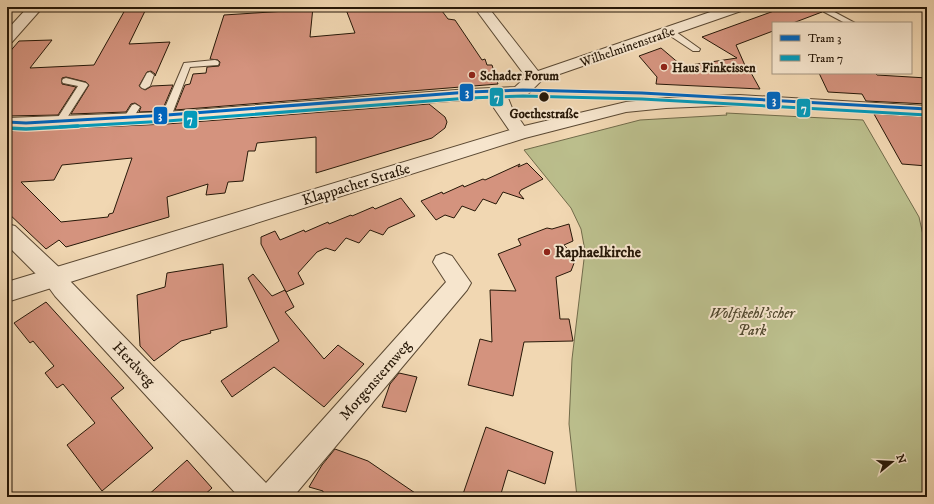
<svg xmlns="http://www.w3.org/2000/svg" width="934" height="504" font-family="'IM FELL DW Pica',serif">
<style>
.green{fill:#bbbe8c;stroke:#716b4a}
.building{fill:#d4937e;stroke:#271808;fill-rule:evenodd}
.lines{fill:none;stroke-linecap:round;stroke-linejoin:round}
.service-casing{stroke:#5a4832;stroke-width:2}
.minor-casing{stroke:#5a4832;stroke-width:2}
.tertiary-casing{stroke:#5a4832;stroke-width:2}
.service{fill:#f6e5cd;fill-rule:evenodd}
.minor{fill:#f6e5cd;fill-rule:evenodd}
.tertiary{fill:#f6e5cd;fill-rule:evenodd}
.tram-1-casing{stroke:#f6e5cd;stroke-width:5}
.tram-2-far1-casing{stroke:#f6e5cd;stroke-width:5}
.tram-2-casing{stroke:#f6e5cd;stroke-width:6}
.tram-1{stroke:#0065bd;stroke-width:3}
.tram-2-far1{stroke:#049aba;stroke-width:3}
.tram-2{stroke:#049aba;stroke-width:3.5}
.poi-dot{fill:#8f2418;stroke:#f6e5cd;stroke-width:1.5}
.stop-dot{fill:#271808;stroke:#f6e5cd;stroke-width:1.5}
.labels{text-anchor:middle;stroke-width:4;stroke-linejoin:round;paint-order:stroke}
.far-street-label{font-size:13px;fill:#271808;stroke:#f6e5cd}
.far-poi-label{font-size:13px;font-weight:bold;fill:#271808;stroke:#f6e5cd;text-anchor:start}
.far-stop-label{font-size:13px;font-weight:bold;fill:#271808;stroke:#f6e5cd}
.street-label{font-size:15px;fill:#271808;stroke:#f6e5cd}
.poi-label{font-size:15px;font-weight:bold;fill:#271808;stroke:#f6e5cd;text-anchor:start}
.park-label{font-size:15px;font-style:italic;fill:#534a30;stroke:#f6e5cd}
.line-badge{stroke:#f6e5cd;stroke-width:1.5}
.badge-label{font-size:11px;text-anchor:middle;font-weight:bold;fill:#fff}
</style>
<rect width="100%" height="100%" fill="#f1d7b2"/>
<filter id="stains"><feTurbulence type="fractalNoise" baseFrequency=".005" numOctaves="4"/><feColorMatrix values="0 0 0 0 .2 0 0 0 0 .09 0 0 0 0 .02 0 0 0 .5 -.17"/></filter>
<radialGradient id="worn" r=".72"><stop offset=".6" stop-color="#630" stop-opacity="0"/><stop offset="1" stop-color="#630" stop-opacity=".3"/></radialGradient>
<path class="green" d="M 726,113 L 863,120 L 919,217 L 927,253 L 927,497 L 577,497 L 569,424 L 572,359 L 585,251 L 581,229 L 571,208 L 524,150 L 640,120 L 727,115 Z"/>
<path class="building" d="M 286,7 L 313,7 L 310,37 L 355,33 L 345,7 L 439,7 L 448,19 L 455,20 L 482,60 L 485,59 L 487,65 L 492,65 L 498,84 L 175,110 L 185,85 L 190,84 L 193,74 L 206,73 L 207,67 L 219,66 L 220,62 L 218,60 L 210,59 L 224,15 L 286,11 Z
M 785,7 L 814,7 L 822,12 L 793,23 L 773,23 L 773,31 L 736,45 L 747,70 L 750,71 L 760,89 L 656,84 L 657,77 L 639,56 L 661,48 L 681,65 L 691,65 L 737,58 L 702,37 Z
M 146,9 L 129,44 L 170,42 L 155,76 L 155,74 L 151,71 L 147,72 L 139,86 L 145,90 L 152,86 L 173,85 L 162,111 L 139,112 L 141,107 L 135,103 L 131,104 L 126,112 L 71,114 L 89,85 L 86,82 L 66,77 L 62,78 L 62,84 L 76,87 L 58,115 L 7,116 L 7,55 L 19,41 L 52,40 L 30,68 L 94,65 L 125,10 Z
M 819,73 L 875,73 L 877,75 L 927,78 L 927,104 L 866,101 L 862,94 L 828,92 Z
M 429,104 L 445,117 L 447,122 L 445,128 L 432,138 L 316,173 L 316,137 L 257,143 L 255,151 L 248,151 L 243,181 L 228,182 L 225,193 L 206,195 L 208,184 L 167,197 L 169,217 L 66,247 L 59,240 L 46,249 L 7,212 L 7,131 L 166,124 ZM 132,158 L 113,213 L 109,214 L 108,217 L 61,222 L 21,182 L 54,180 L 62,165 Z
M 874,114 L 927,117 L 927,166 L 902,164 Z
M 527,163 L 543,179 L 521,190 L 519,193 L 524,199 L 503,192 L 496,204 L 483,199 L 475,211 L 462,206 L 454,218 L 445,215 L 436,220 L 421,201 L 442,192 L 443,194 L 463,185 L 464,187 L 483,179 L 485,180 L 520,164 L 518,167 Z
M 401,198 L 415,216 L 388,228 L 383,235 L 370,230 L 359,243 L 346,238 L 335,251 L 326,248 L 317,252 L 298,273 L 304,284 L 286,292 L 261,244 L 261,237 L 275,231 L 280,240 L 304,230 L 305,232 L 328,222 L 329,224 L 351,215 L 352,216 L 373,207 L 375,209 Z
M 569,224 L 573,241 L 564,245 L 576,258 L 571,271 L 556,277 L 560,319 L 569,319 L 573,341 L 524,342 L 513,396 L 468,385 L 480,339 L 492,342 L 490,290 L 516,291 L 498,254 L 521,245 L 518,239 L 547,228 L 552,229 Z
M 223,264 L 227,327 L 210,331 L 211,333 L 181,341 L 154,361 L 140,346 L 137,295 L 165,287 L 167,273 Z
M 253,274 L 272,296 L 285,290 L 294,307 L 285,312 L 324,359 L 338,345 L 364,364 L 324,407 L 274,367 L 232,397 L 221,381 L 279,341 L 248,278 Z
M 46,302 L 124,388 L 111,398 L 153,448 L 102,491 L 67,445 L 95,423 L 63,384 L 57,388 L 45,373 L 54,366 L 33,341 L 30,343 L 14,323 Z
M 399,373 L 417,377 L 406,412 L 382,407 L 390,384 Z
M 486,427 L 553,452 L 545,484 L 508,470 L 500,497 L 462,497 Z
M 335,449 L 368,461 L 421,497 L 323,497 L 323,491 L 309,487 L 322,465 Z
M 187,460 L 212,488 L 202,497 L 146,497 Z"/>
<g class="lines">
<g class="service-casing">
<path id="service" d="M 815,7 L 825,7 L 855,23 L 845,23 Z
M 666,29 L 672,29 L 700,49 L 699,51 L 693,51 L 666,33 Z
M 215,60 L 218,61 L 219,63 L 218,65 L 190,67 L 171,117 L 166,120 L 163,119 L 161,117 L 184,63 Z
M 150,72 L 154,75 L 150,86 L 145,89 L 142,88 L 140,86 L 147,73 Z
M 66,78 L 86,83 L 88,85 L 63,124 L 60,125 L 55,122 L 78,86 L 63,83 L 62,81 L 63,79 Z
M 135,104 L 140,107 L 131,121 L 128,122 L 125,121 L 123,119 L 132,105 Z"/>
</g>
<g class="minor-casing">
<path id="minor" d="M 28,7 L 43,7 L 12,42 L 7,44 L 7,30 Z
M 474,7 L 488,7 L 538,71 L 725,7 L 746,7 L 744,10 L 551,77 L 541,81 L 526,96 L 508,98 L 512,108 L 529,133 L 526,137 L 520,139 L 514,137 L 494,108 L 491,98 L 166,122 L 7,130 L 7,118 L 166,112 L 469,89 L 515,87 L 526,77 Z
M 7,224 L 15,226 L 63,271 L 71,282 L 266,483 L 446,282 L 433,262 L 436,256 L 444,253 L 452,256 L 471,283 L 467,290 L 293,497 L 239,497 L 55,296 L 47,285 L 7,245 Z"/>
</g>
<g class="tertiary-casing">
<path id="tertiary" d="M 739,95 L 927,106 L 927,116 L 739,105 L 666,108 L 626,112 L 525,138 L 7,302 L 7,282 L 520,127 L 626,102 L 666,98 Z"/>
</g>
<use href="#service" class="service"/>
<use href="#minor" class="minor"/>
<use href="#tertiary" class="tertiary"/>
<g class="tram-1-casing">
<path id="tram-1" d="M 7,122 L 26,123 L 167,115 L 469,92 L 523,90 L 642,93 L 927,109"/>
</g>
<g class="tram-2-far1-casing">
<path id="tram-2-far1" d="M 60,127 L 167,121 L 469,98 L 523,96 L 642,99 L 927,115"/>
</g>
<g class="tram-2-casing">
<path id="tram-2" d="M 7,128 L 26,129 L 78,126"/>
</g>
<use href="#tram-1" class="tram-1"/>
<use href="#tram-2-far1" class="tram-2-far1"/>
<use href="#tram-2" class="tram-2"/>
</g>
<g class="poi-dot">
<circle cx="664" cy="67" r="4"/>
<circle cx="472" cy="75" r="4"/>
<circle cx="547" cy="252" r="4"/>
</g>
<circle class="stop-dot" cx="544" cy="97" r="5.5"/>
<g class="labels">
<g class="far-street-label">
<text transform="translate(627 46) rotate(-19)" y="5">Wilhelminenstraße</text>
</g>
<g class="far-poi-label">
<text x="672" y="72">Haus Finkeissen</text>
<text x="480" y="80">Schader Forum</text>
</g>
<g class="far-stop-label">
<text x="544" y="118">Goethestraße</text>
</g>
<g class="street-label">
<text transform="translate(356 184) rotate(-17)" y="5">Klappacher Straße</text>
<text transform="translate(134 364) rotate(47)" y="5">Herdweg</text>
<text transform="translate(375 380) rotate(-49)" y="5">Morgensternweg</text>
</g>
<g class="poi-label">
<text x="555" y="257">Raphaelkirche</text>
</g>
<g class="park-label">
<text x="752" y="318">Wolfskehl'scher<tspan x="752" dy="17">Park</tspan></text>
</g>
</g>
<g class="line-badge">
<rect x="459" y="83" width="15" height="19" rx="4" fill="#0065bd"/>
<rect x="489" y="87" width="15" height="20" rx="4" fill="#049aba"/>
<rect x="766" y="91" width="15" height="19" rx="4" fill="#0065bd"/>
<rect x="796" y="98" width="15" height="20" rx="4" fill="#049aba"/>
<rect x="153" y="106" width="15" height="19" rx="4" fill="#0065bd"/>
<rect x="183" y="110" width="15" height="19" rx="4" fill="#049aba"/>
</g>
<g class="badge-label">
<text x="467" y="96">3</text>
<text x="497" y="101">7</text>
<text x="774" y="104">3</text>
<text x="804" y="112">7</text>
<text x="160" y="119">3</text>
<text x="190" y="123">7</text>
</g>
<rect width="934" height="504" fill="none" stroke="#f1d7b2" stroke-width="24"/>
<rect x="8" y="8" width="918" height="488" fill="none" stroke="#271808" stroke-width="2"/>
<rect x="12" y="12" width="910" height="480" fill="none" stroke="#271808"/>
<rect x="772" y="22" width="140" height="52" fill="#f6e5cd" stroke="#a3937e"/>
<rect x="780" y="35" width="20" height="6" fill="#0065bd" stroke="#a3937e"/>
<text x="808" y="42" font-size="12" fill="#271808">Tram 3</text>
<rect x="780" y="55" width="20" height="6" fill="#049aba" stroke="#a3937e"/>
<text x="808" y="62" font-size="12" fill="#271808">Tram 7</text>
<g transform="translate(892 462) rotate(72)" stroke="#f6e5cd" stroke-width="3" paint-order="stroke">
<path d="M0-3L7 15L0 10L-7 15Z" fill="#271808"/>
<text y="-6" font-size="11" font-weight="bold" text-anchor="middle" fill="#271808">N</text>
</g>
<rect width="100%" height="100%" filter="url(#stains)"/>
<rect width="100%" height="100%" fill="url(#worn)"/>
</svg>
